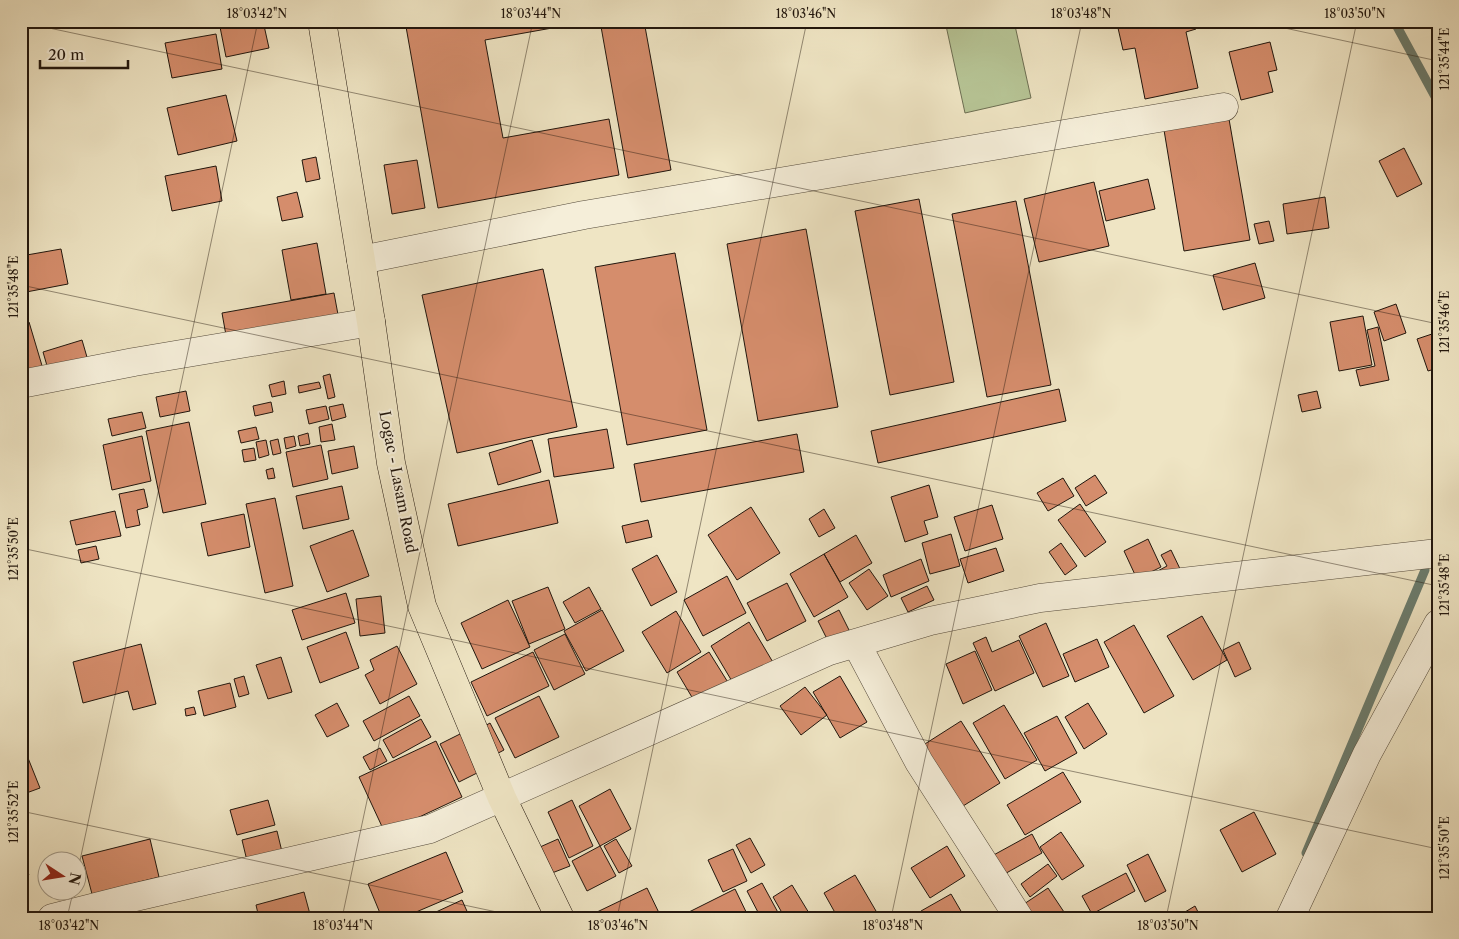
<svg xmlns="http://www.w3.org/2000/svg" width="1459" height="939" font-family="'Libre Caslon Text',serif">
<style>
.green{fill:#b7c596;stroke:#6c6e52}
.lines{fill:none;stroke-linecap:round;stroke-linejoin:round}
.stream{stroke:#6a7c6e;stroke-width:9}
.building{fill:#d58d6c;stroke:#21160d}
.minor-casing{stroke:#544a3b;stroke-width:29}
.major-casing{stroke:#21160d;stroke-width:29}
.minor{stroke:#f5eed9;stroke-width:28}
.major{stroke:#efe5c4;stroke-width:28}
.ticks{fill:none;stroke:#21160d;stroke-width:1;stroke-opacity:0.45}
.labels{text-anchor:middle;stroke-width:4;stroke-linejoin:round;paint-order:stroke}
.street-label{font-size:15px;fill:#21160d;stroke:#f5eed9}
.neatline{fill:none;stroke:#21160d;stroke-width:2}
.ticks-label{font-size:12px;text-anchor:middle;fill:#21160d}
</style>
<rect width="100%" height="100%" fill="#efe5c4"/>
<filter id="stains"><feTurbulence type="fractalNoise" baseFrequency=".004" numOctaves="4"/><feColorMatrix values="0 0 0 0 .2 0 0 0 0 .09 0 0 0 0 .02 0 0 0 .5 -.17"/></filter>
<radialGradient id="worn" r=".72"><stop offset=".6" stop-color="#630" stop-opacity="0"/><stop offset="1" stop-color="#630" stop-opacity=".3"/></radialGradient>
<path class="green" d="M 945,21 L 1014,21 L 1031,98 L 965,113 Z"/>
<g class="lines">
<path class="stream" d="M 1394,21 L 1438,102
M 1306,853 L 1425,570"/>
</g>
<path class="building" d="M 244,21 L 263,21 L 269,48 L 226,57 L 220,27 Z
M 405,21 L 580,21 L 580,23 L 485,40 L 503,138 L 609,119 L 619,175 L 438,208 Z
M 600,21 L 644,21 L 671,170 L 628,178 Z
M 1130,21 L 1194,21 L 1196,29 L 1186,32 L 1198,88 L 1145,99 L 1135,48 L 1123,50 L 1118,28 L 1131,25 Z
M 216,34 L 222,69 L 172,78 L 165,43 Z
M 1270,42 L 1277,70 L 1268,72 L 1273,92 L 1241,100 L 1229,52 Z
M 226,95 L 237,141 L 178,155 L 167,108 Z
M 1229,119 L 1250,240 L 1184,251 L 1164,130 Z
M 1404,148 L 1422,184 L 1397,197 L 1379,161 Z
M 316,157 L 320,179 L 306,182 L 302,160 Z
M 417,160 L 425,208 L 392,214 L 384,165 Z
M 216,166 L 222,201 L 172,211 L 165,176 Z
M 1148,179 L 1155,209 L 1106,221 L 1099,191 Z
M 1094,182 L 1109,246 L 1039,262 L 1024,199 Z
M 297,192 L 303,217 L 282,221 L 277,197 Z
M 1325,197 L 1329,228 L 1287,234 L 1283,204 Z
M 919,199 L 954,382 L 890,395 L 855,211 Z
M 1016,201 L 1051,385 L 987,397 L 952,214 Z
M 1269,221 L 1274,241 L 1259,244 L 1254,224 Z
M 806,229 L 838,407 L 758,421 L 727,244 Z
M 317,243 L 326,294 L 291,300 L 282,250 Z
M 61,249 L 68,284 L 21,293 L 21,256 Z
M 675,253 L 707,430 L 627,445 L 595,267 Z
M 1255,263 L 1265,298 L 1223,310 L 1213,275 Z
M 543,269 L 577,427 L 457,453 L 422,295 Z
M 334,293 L 339,320 L 227,341 L 222,313 Z
M 1396,304 L 1406,333 L 1384,341 L 1374,312 Z
M 1363,316 L 1372,365 L 1339,371 L 1330,322 Z
M 29,322 L 43,369 L 21,375 L 21,324 Z
M 1378,327 L 1389,380 L 1360,386 L 1356,370 L 1375,366 L 1367,330 Z
M 1438,332 L 1438,368 L 1428,371 L 1417,339 Z
M 82,340 L 89,364 L 50,376 L 43,352 Z
M 330,374 L 335,397 L 328,399 L 323,376 Z
M 284,381 L 286,394 L 272,397 L 269,385 Z
M 319,382 L 321,388 L 299,393 L 298,386 Z
M 1059,389 L 1066,421 L 878,463 L 871,431 Z
M 186,391 L 190,411 L 160,417 L 156,397 Z
M 1317,391 L 1321,408 L 1302,412 L 1298,395 Z
M 271,402 L 273,412 L 255,416 L 253,406 Z
M 343,404 L 346,417 L 332,421 L 329,407 Z
M 326,406 L 329,419 L 309,424 L 306,410 Z
M 142,412 L 146,428 L 112,436 L 108,419 Z
M 189,422 L 206,504 L 163,513 L 146,431 Z
M 332,424 L 335,440 L 321,442 L 319,427 Z
M 256,427 L 259,439 L 241,443 L 238,431 Z
M 607,429 L 614,468 L 554,477 L 548,439 Z
M 308,433 L 310,444 L 300,446 L 298,436 Z
M 797,434 L 804,472 L 641,502 L 634,464 Z
M 142,436 L 151,481 L 112,490 L 103,445 Z
M 294,436 L 296,446 L 286,449 L 284,438 Z
M 278,439 L 281,453 L 273,455 L 270,441 Z
M 266,440 L 269,455 L 259,458 L 256,442 Z
M 532,440 L 541,472 L 498,485 L 489,453 Z
M 321,445 L 328,479 L 293,487 L 286,452 Z
M 354,446 L 358,468 L 332,474 L 328,451 Z
M 254,448 L 256,460 L 244,462 L 242,450 Z
M 273,468 L 275,478 L 268,479 L 266,470 Z
M 1095,475 L 1107,493 L 1086,506 L 1075,488 Z
M 1063,478 L 1074,496 L 1048,511 L 1037,493 Z
M 549,480 L 558,523 L 458,546 L 448,504 Z
M 929,485 L 938,517 L 924,521 L 928,534 L 905,542 L 891,497 Z
M 342,486 L 349,519 L 303,529 L 296,496 Z
M 144,489 L 148,507 L 137,510 L 140,525 L 126,528 L 119,494 Z
M 275,498 L 293,586 L 265,593 L 246,504 Z
M 1080,504 L 1106,542 L 1085,557 L 1058,520 Z
M 992,505 L 1003,539 L 965,551 L 954,517 Z
M 751,507 L 780,553 L 737,580 L 708,535 Z
M 824,509 L 835,528 L 819,537 L 809,519 Z
M 115,511 L 121,536 L 76,545 L 70,521 Z
M 244,514 L 250,547 L 208,556 L 201,523 Z
M 648,520 L 652,537 L 626,543 L 622,526 Z
M 353,530 L 369,576 L 327,592 L 310,546 Z
M 951,534 L 960,566 L 930,574 L 922,543 Z
M 856,535 L 872,563 L 840,582 L 824,554 Z
M 1148,539 L 1161,567 L 1137,579 L 1124,551 Z
M 1061,543 L 1077,566 L 1065,575 L 1049,552 Z
M 96,546 L 99,559 L 81,563 L 78,550 Z
M 996,548 L 1004,571 L 968,583 L 960,559 Z
M 1171,550 L 1182,573 L 1154,573 L 1167,566 L 1161,555 Z
M 824,554 L 848,597 L 814,617 L 790,574 Z
M 657,555 L 677,592 L 651,606 L 632,569 Z
M 921,559 L 929,581 L 891,597 L 883,575 Z
M 869,569 L 888,596 L 867,610 L 849,583 Z
M 727,576 L 746,613 L 703,636 L 684,600 Z
M 787,583 L 806,621 L 767,641 L 747,603 Z
M 927,586 L 934,600 L 908,612 L 901,598 Z
M 548,587 L 565,629 L 529,644 L 512,601 Z
M 589,587 L 601,609 L 575,623 L 563,602 Z
M 346,593 L 355,623 L 302,640 L 292,610 Z
M 381,596 L 385,633 L 360,636 L 356,599 Z
M 508,600 L 530,647 L 482,669 L 461,623 Z
M 602,610 L 624,651 L 586,671 L 564,631 Z
M 839,610 L 850,632 L 829,643 L 818,621 Z
M 676,611 L 701,652 L 667,673 L 642,632 Z
M 1202,616 L 1227,660 L 1193,680 L 1167,636 Z
M 749,622 L 774,664 L 736,688 L 711,646 Z
M 1046,623 L 1069,676 L 1043,687 L 1019,636 Z
M 1134,625 L 1174,696 L 1144,713 L 1104,642 Z
M 346,632 L 359,668 L 320,683 L 307,647 Z
M 565,634 L 585,674 L 554,690 L 534,650 Z
M 986,637 L 992,652 L 1019,640 L 1034,673 L 995,691 L 973,643 Z
M 1097,639 L 1109,667 L 1075,682 L 1063,654 Z
M 1239,642 L 1251,669 L 1235,677 L 1223,650 Z
M 141,644 L 156,704 L 133,710 L 128,691 L 83,703 L 73,662 Z
M 397,646 L 417,684 L 380,704 L 365,675 L 374,670 L 370,660 Z
M 975,651 L 992,690 L 963,704 L 946,664 Z
M 533,652 L 549,686 L 487,716 L 471,682 Z
M 709,652 L 729,684 L 696,704 L 677,672 Z
M 281,657 L 292,692 L 268,699 L 256,665 Z
M 244,676 L 249,694 L 239,697 L 234,679 Z
M 840,676 L 867,722 L 840,738 L 813,692 Z
M 230,683 L 236,707 L 204,716 L 198,691 Z
M 805,687 L 827,715 L 801,735 L 780,706 Z
M 409,696 L 420,716 L 374,741 L 363,721 Z
M 539,696 L 559,737 L 515,758 L 495,718 Z
M 337,703 L 349,726 L 327,737 L 315,715 Z
M 1088,703 L 1107,734 L 1084,749 L 1065,717 Z
M 1004,705 L 1037,760 L 1005,779 L 973,723 Z
M 194,707 L 196,714 L 186,716 L 185,709 Z
M 1057,716 L 1077,753 L 1045,771 L 1024,733 Z
M 421,719 L 431,737 L 393,758 L 383,740 Z
M 961,721 L 1000,783 L 955,811 L 917,749 Z
M 490,723 L 504,750 L 489,758 L 476,731 Z
M 466,731 L 485,769 L 459,782 L 440,744 Z
M 436,741 L 462,797 L 385,833 L 359,777 Z
M 380,748 L 387,761 L 370,770 L 363,757 Z
M 26,753 L 40,788 L 21,795 L 21,755 Z
M 1063,772 L 1081,802 L 1025,835 L 1007,805 Z
M 610,789 L 631,829 L 600,846 L 579,806 Z
M 268,800 L 275,825 L 237,835 L 230,810 Z
M 572,800 L 593,846 L 569,858 L 548,812 Z
M 1254,812 L 1276,854 L 1242,872 L 1220,830 Z
M 277,831 L 283,856 L 248,865 L 242,840 Z
M 1061,832 L 1084,866 L 1062,880 L 1040,847 Z
M 1032,834 L 1042,853 L 1001,876 L 990,857 Z
M 750,838 L 765,865 L 751,873 L 736,845 Z
M 150,839 L 159,877 L 92,894 L 82,856 Z
M 558,839 L 570,866 L 552,873 L 540,847 Z
M 616,839 L 632,866 L 619,873 L 604,846 Z
M 600,846 L 616,876 L 587,891 L 572,861 Z
M 947,846 L 965,876 L 930,898 L 911,868 Z
M 733,849 L 747,881 L 723,892 L 708,860 Z
M 446,852 L 463,892 L 402,918 L 382,918 L 368,884 Z
M 1148,854 L 1166,891 L 1145,902 L 1127,865 Z
M 21,862 L 29,875 L 21,880 Z
M 1048,864 L 1057,876 L 1030,897 L 1021,884 Z
M 1126,873 L 1135,891 L 1092,914 L 1082,896 Z
M 855,875 L 876,911 L 863,918 L 838,918 L 824,893 Z
M 762,883 L 781,918 L 761,918 L 747,891 Z
M 792,885 L 812,918 L 785,918 L 773,897 Z
M 647,888 L 661,917 L 599,918 L 597,912 Z
M 1048,888 L 1068,918 L 1030,918 L 1021,906 Z
M 735,889 L 749,918 L 680,918 L 679,917 Z
M 304,892 L 311,918 L 259,918 L 256,905 Z
M 951,894 L 965,918 L 925,918 L 921,911 Z
M 462,900 L 470,918 L 423,918 Z
M 1195,906 L 1201,918 L 1175,918 Z"/>
<g class="lines">
<g class="minor-casing">
<path id="minor" d="M 361,260 L 584,215 L 1224,107
M 21,384 L 134,362 L 371,322
M 856,643 L 919,762 L 1019,918
M 52,918 L 127,899 L 430,829 L 829,651 L 930,621 L 1040,598 L 1438,553
M 1290,918 L 1367,754 L 1438,624"/>
</g>
<g class="major-casing">
<path id="major" d="M 322,21 L 371,322 L 391,463 L 422,606 L 502,798 L 560,918"/>
</g>
<use href="#minor" class="minor"/>
<use href="#major" class="major"/>
</g>
<path class="ticks" d="M 1252,21 L 1438,61M 21,22 L 1438,324M 21,285 L 1438,586M 21,548 L 1438,849M 21,811 L 525,918M 78,870 L 258,21M 67,918 L 73,892M 342,918 L 533,21M 617,918 L 807,21M 891,918 L 1082,21M 1166,918 L 1357,21"/>
<g class="labels">
<g class="street-label">
<text transform="translate(398 482) rotate(79)" y="5">Logac - Lasam Road</text>
</g>
</g>
<rect width="1459" height="939" fill="none" stroke="#efe5c4" stroke-width="55"/>
<g transform="translate(62 876) rotate(102)"><circle r="24" fill="#f5eed9" stroke="#a09887"/>
<path d="M0-4L9 19L0 12L-9 19Z" fill="#8f2418"/>
<text y="-8" font-size="14" font-weight="bold" text-anchor="middle" fill="#21160d">N</text>
</g>
<path d="M40 60v8h88v-8" fill="none" stroke="#21160d" stroke-width="2.5"/>
<text x="48" y="60" font-size="15" fill="#21160d" stroke="#f5eed9" stroke-width="4" paint-order="stroke">20 m</text>
<rect x="28" y="28" width="1404" height="884" class="neatline"/>
<g class="ticks-label">
<text x="257" y="18">18°03'42"N</text>
<text x="531" y="18">18°03'44"N</text>
<text x="806" y="18">18°03'46"N</text>
<text x="1081" y="18">18°03'48"N</text>
<text x="1355" y="18">18°03'50"N</text>
<text transform="translate(1445 59) rotate(-90)" y="4">121°35'44"E</text>
<text transform="translate(14 287) rotate(-90)" y="4">121°35'48"E</text>
<text transform="translate(1445 322) rotate(-90)" y="4">121°35'46"E</text>
<text transform="translate(14 549) rotate(-90)" y="4">121°35'50"E</text>
<text transform="translate(1445 585) rotate(-90)" y="4">121°35'48"E</text>
<text transform="translate(14 812) rotate(-90)" y="4">121°35'52"E</text>
<text transform="translate(1445 848) rotate(-90)" y="4">121°35'50"E</text>
<text x="69" y="930">18°03'42"N</text>
<text x="343" y="930">18°03'44"N</text>
<text x="618" y="930">18°03'46"N</text>
<text x="893" y="930">18°03'48"N</text>
<text x="1168" y="930">18°03'50"N</text>
</g>
<rect width="100%" height="100%" filter="url(#stains)"/>
<rect width="100%" height="100%" fill="url(#worn)"/>
</svg>
